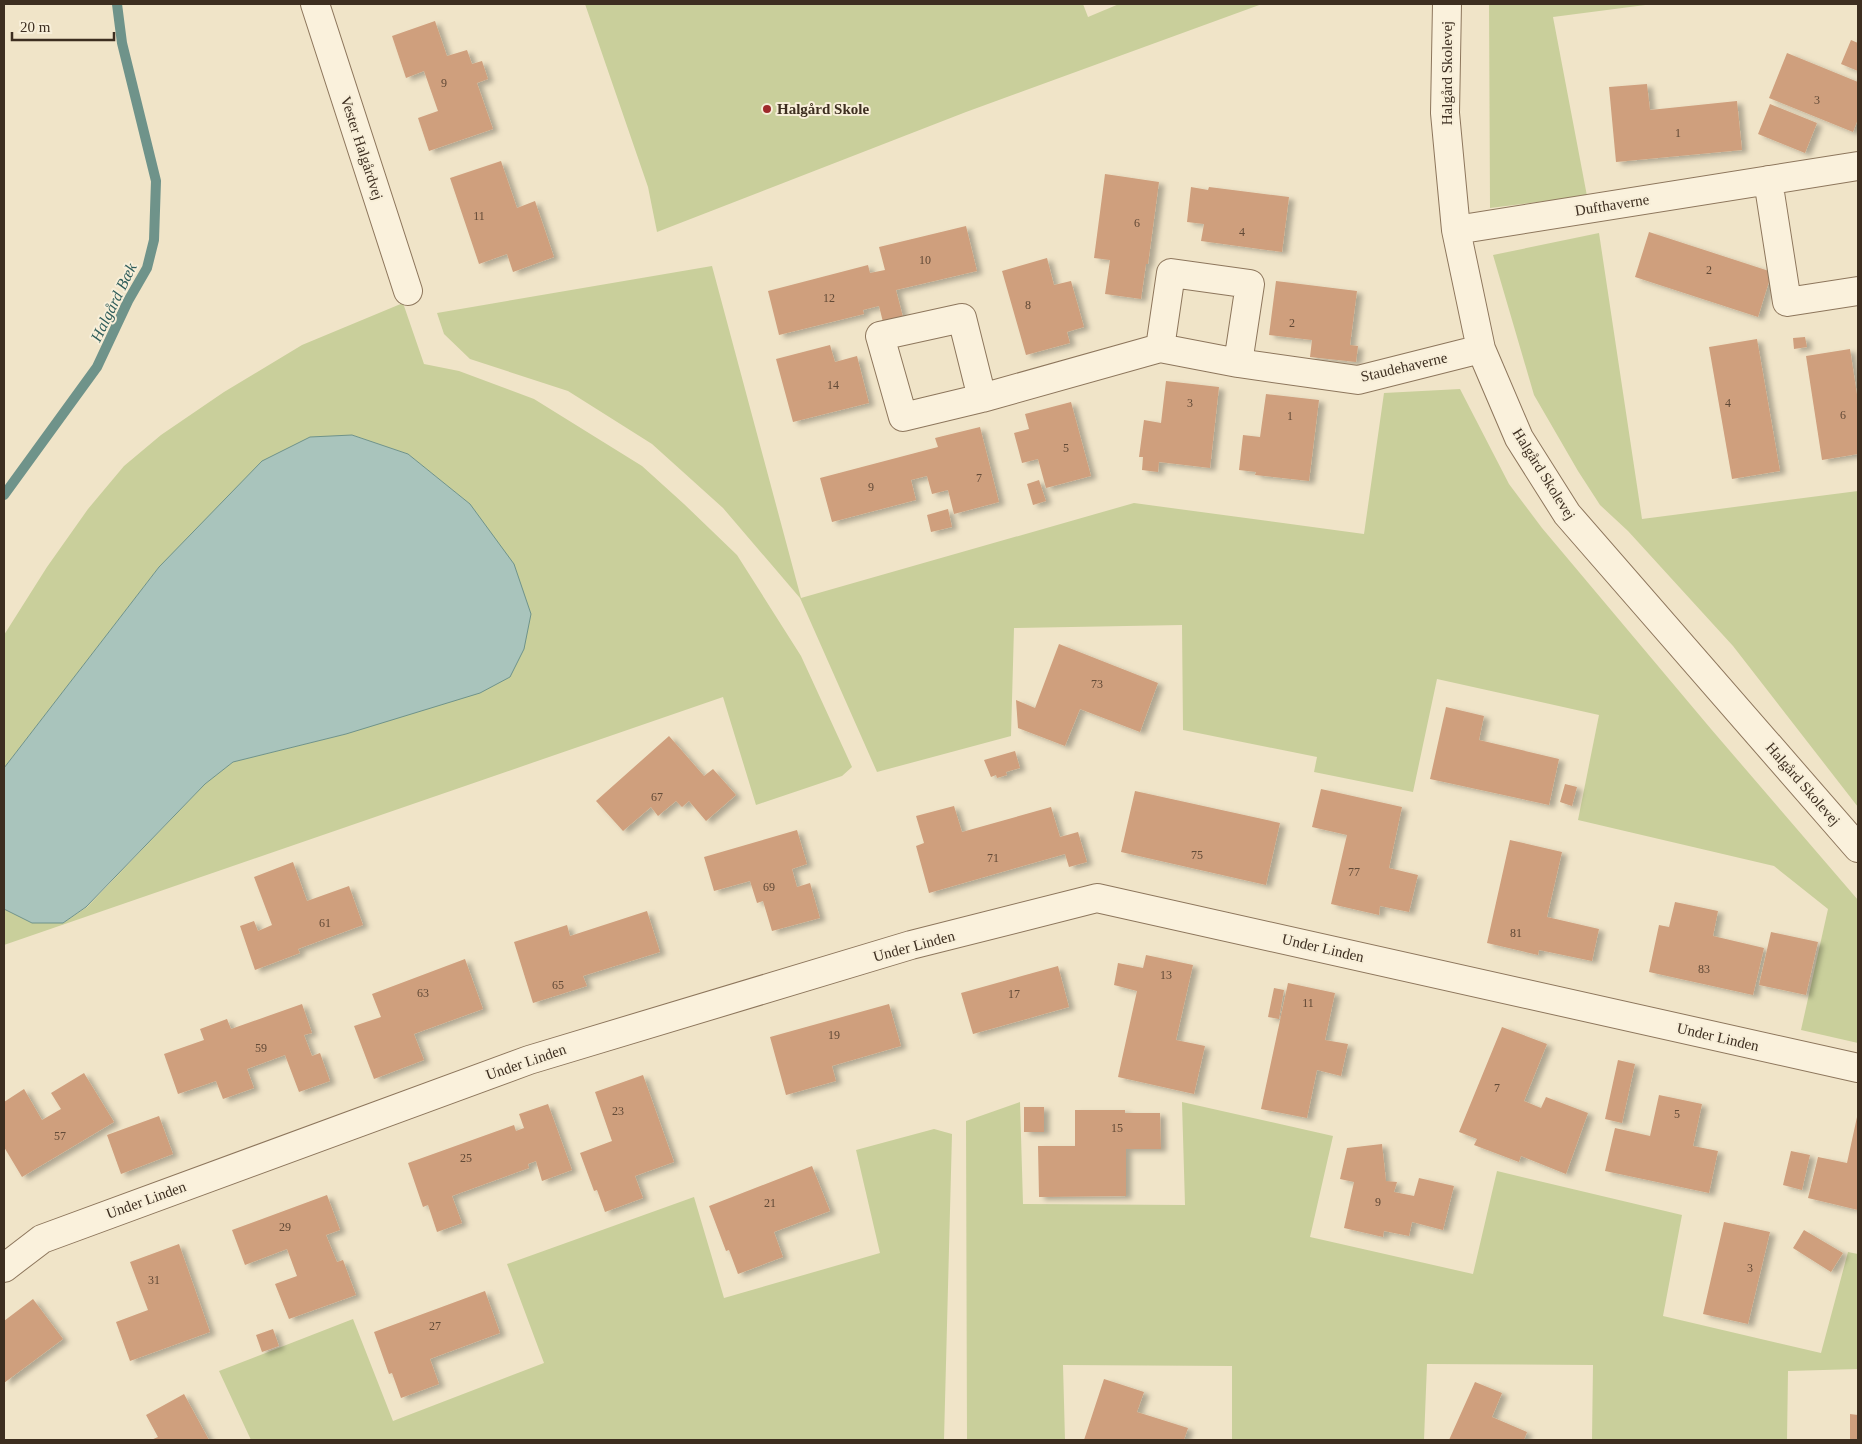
<svg xmlns="http://www.w3.org/2000/svg" width="1862" height="1444" font-family="'Times New Roman',serif">
<style>
.green{fill:#c9cf9b}
.water{fill:#a9c4bc;stroke:#6f938a}
.lines{fill:none;stroke-linecap:round;stroke-linejoin:round}
.stream{stroke:#6f938a;stroke-width:10}
.building{fill:#cf9f7d;filter:url(#shadow)}
.street-casing{stroke:#8d765c;stroke-width:30}
.street{stroke:#faf1dc;stroke-width:28}
.poi-dot{fill:#9e2a2b;stroke:#f7eed8;stroke-width:2}
.labels{text-anchor:middle;stroke-width:4;stroke-linejoin:round;paint-order:stroke}
.number-label{font-size:12px;fill:#624a37}
.street-label{font-size:15px;fill:#3d2e20;stroke:#f7eed8}
.poi-label{font-size:15px;font-weight:bold;fill:#3d2e20;stroke:#f7eed8;text-anchor:start}
.water-label{font-size:16px;font-style:italic;fill:#2f5d5a;stroke:#f7eed8}
</style>
<defs>
<filter id="shadow"><feDropShadow dx="5.5" dy="3" stdDeviation="2.5" flood-color="#0004"/></filter>
</defs>
<rect width="100%" height="100%" fill="#f0e4c8"/>
<path class="green" d="M 585,4 L 1083,4 L 1088,17 L 1119,4 L 1262,4 L 966,112 L 657,232 L 648,187 Z
M 1489,4 L 1653,4 L 1553,17 L 1587,196 L 1490,208 Z
M 1599,233 L 1642,519 L 1858,491 L 1858,807 L 1733,646 L 1628,531 L 1600,505 L 1578,471 L 1534,395 L 1493,255 Z
M 712,266 L 801,598 L 1134,503 L 1364,534 L 1384,393 L 1460,389 L 1509,484 L 1542,528 L 1711,729 L 1858,900 L 1858,1043 L 1801,1030 L 1828,909 L 1774,866 L 1578,820 L 1599,715 L 1437,679 L 1413,792 L 1314,772 L 1317,757 L 1183,730 L 1182,625 L 1014,628 L 1011,736 L 877,772 L 800,598 L 723,508 L 652,444 L 568,391 L 470,359 L 444,334 L 437,313 Z
M 403,303 L 424,364 L 459,371 L 534,399 L 642,466 L 684,504 L 737,555 L 801,656 L 852,767 L 842,776 L 756,805 L 723,697 L 4,945 L 4,909 L 32,923 L 63,923 L 87,907 L 205,784 L 233,762 L 346,734 L 470,504 L 408,454 L 352,435 L 159,567 L 4,768 L 4,635 L 47,567 L 88,509 L 124,466 L 161,435 L 224,392 L 302,345 Z
M 1020,1102 L 1023,1204 L 1185,1205 L 1182,1102 L 1333,1136 L 1310,1237 L 1473,1274 L 1497,1171 L 1682,1215 L 1663,1316 L 1821,1353 L 1848,1252 L 1858,1254 L 1858,1369 L 1788,1371 L 1787,1440 L 1592,1440 L 1593,1365 L 1427,1364 L 1424,1440 L 1232,1440 L 1232,1366 L 1063,1365 L 1065,1440 L 967,1440 L 966,1121 Z
M 934,1129 L 952,1134 L 944,1440 L 251,1440 L 219,1371 L 353,1319 L 393,1421 L 544,1363 L 507,1264 L 694,1197 L 724,1298 L 880,1253 L 856,1150 Z"/>
<path class="water" d="M 352,435 L 408,454 L 470,504 L 514,564 L 531,614 L 524,649 L 510,677 L 480,693 L 346,734 L 233,762 L 205,784 L 86,907 L 63,923 L 32,923 L 4,909 L 4,768 L 159,567 L 262,461 L 310,437 Z"/>
<g class="lines">
<path class="stream" d="M 4,495 L 97,367 L 128,301 L 147,268 L 154,240 L 156,181 L 122,43 L 117,4"/>
</g>
<path class="building" d="M 435,21 L 447,56 L 467,50 L 472,64 L 482,61 L 488,79 L 477,83 L 493,129 L 429,151 L 418,118 L 438,111 L 424,71 L 406,78 L 392,36 Z
M 1851,40 L 1858,43 L 1858,71 L 1841,64 Z
M 1787,53 L 1858,82 L 1858,119 L 1853,132 L 1769,98 Z
M 1647,84 L 1650,110 L 1737,101 L 1742,150 L 1616,162 L 1609,87 Z
M 1770,104 L 1817,123 L 1805,153 L 1758,134 Z
M 501,161 L 517,208 L 535,201 L 554,257 L 513,272 L 507,254 L 479,264 L 450,178 Z
M 1105,174 L 1159,182 L 1148,264 L 1146,264 L 1141,299 L 1105,294 L 1110,260 L 1094,258 Z
M 1191,187 L 1208,190 L 1209,187 L 1289,197 L 1282,252 L 1201,241 L 1204,224 L 1187,222 Z
M 966,226 L 977,271 L 896,290 L 904,321 L 884,326 L 879,306 L 863,310 L 864,314 L 779,335 L 768,291 L 868,265 L 870,273 L 885,270 L 879,247 Z
M 1649,232 L 1772,272 L 1758,317 L 1635,277 Z
M 1047,258 L 1054,285 L 1071,281 L 1084,327 L 1067,332 L 1070,343 L 1026,355 L 1002,271 Z
M 1276,281 L 1357,291 L 1350,345 L 1358,346 L 1356,362 L 1310,357 L 1312,340 L 1269,335 Z
M 1805,337 L 1807,347 L 1794,349 L 1793,338 Z
M 1757,339 L 1780,471 L 1732,479 L 1709,347 Z
M 830,345 L 835,362 L 857,356 L 869,403 L 793,422 L 776,359 Z
M 1850,349 L 1858,401 L 1858,454 L 1822,460 L 1806,356 Z
M 1166,381 L 1219,387 L 1210,468 L 1159,462 L 1158,472 L 1142,470 L 1143,457 L 1139,457 L 1144,420 L 1161,423 Z
M 1266,394 L 1319,400 L 1309,481 L 1255,475 L 1256,472 L 1239,470 L 1243,435 L 1260,437 Z
M 1071,402 L 1091,476 L 1046,488 L 1038,459 L 1022,463 L 1014,433 L 1029,429 L 1025,414 Z
M 980,427 L 999,502 L 954,514 L 948,490 L 932,494 L 927,476 L 911,480 L 916,500 L 832,522 L 820,478 L 938,447 L 935,438 Z
M 1039,480 L 1046,501 L 1033,505 L 1027,484 Z
M 948,509 L 952,527 L 931,532 L 927,515 Z
M 1059,644 L 1158,683 L 1140,732 L 1080,709 L 1065,746 L 1018,728 L 1016,700 L 1035,708 Z
M 1446,707 L 1484,716 L 1479,740 L 1559,759 L 1549,805 L 1430,779 Z
M 669,736 L 704,776 L 713,769 L 736,795 L 706,821 L 689,801 L 682,807 L 676,801 L 658,816 L 651,807 L 623,831 L 596,801 Z
M 1015,751 L 1020,768 L 1006,772 L 1007,775 L 997,778 L 996,775 L 991,777 L 984,760 Z
M 1565,784 L 1577,787 L 1572,806 L 1560,802 Z
M 1321,789 L 1402,807 L 1389,868 L 1418,875 L 1409,912 L 1380,906 L 1379,915 L 1331,904 L 1347,835 L 1312,827 Z
M 1135,791 L 1280,823 L 1266,885 L 1121,852 Z
M 954,806 L 962,832 L 1051,807 L 1060,837 L 1078,832 L 1087,862 L 1069,867 L 1065,854 L 929,893 L 916,846 L 924,843 L 916,816 Z
M 797,830 L 807,864 L 792,869 L 797,887 L 810,883 L 820,918 L 772,931 L 763,901 L 757,903 L 750,881 L 714,891 L 704,857 Z
M 1510,840 L 1562,852 L 1547,917 L 1599,929 L 1592,961 L 1539,950 L 1538,955 L 1487,943 Z
M 293,862 L 307,901 L 349,886 L 363,925 L 298,949 L 300,953 L 255,970 L 240,926 L 254,921 L 258,931 L 272,925 L 254,877 Z
M 1675,902 L 1718,911 L 1713,936 L 1764,948 L 1753,995 L 1649,972 L 1659,925 L 1669,927 Z
M 647,911 L 660,952 L 583,976 L 587,986 L 533,1003 L 514,942 L 567,925 L 570,936 Z
M 1771,932 L 1818,942 L 1806,995 L 1759,985 Z
M 1146,955 L 1193,965 L 1176,1040 L 1205,1046 L 1194,1094 L 1118,1077 L 1137,991 L 1114,985 L 1118,963 L 1143,968 Z
M 465,959 L 483,1009 L 414,1034 L 424,1060 L 374,1079 L 354,1026 L 381,1017 L 372,994 Z
M 1058,966 L 1069,1007 L 973,1034 L 961,993 Z
M 1288,983 L 1335,993 L 1325,1040 L 1348,1044 L 1341,1076 L 1317,1070 L 1307,1118 L 1261,1109 Z
M 1274,988 L 1284,990 L 1279,1019 L 1268,1017 Z
M 302,1004 L 312,1033 L 304,1035 L 312,1056 L 320,1053 L 330,1081 L 299,1092 L 285,1055 L 247,1069 L 254,1088 L 223,1099 L 216,1081 L 178,1094 L 164,1054 L 204,1040 L 200,1029 L 227,1019 L 231,1029 Z
M 889,1004 L 901,1046 L 832,1066 L 836,1081 L 786,1095 L 770,1037 Z
M 1502,1027 L 1547,1044 L 1524,1101 L 1541,1108 L 1546,1097 L 1588,1113 L 1566,1174 L 1521,1156 L 1519,1162 L 1474,1145 L 1477,1139 L 1459,1132 Z
M 1618,1060 L 1635,1064 L 1622,1123 L 1605,1119 Z
M 84,1073 L 114,1122 L 22,1177 L 4,1147 L 4,1102 L 24,1089 L 42,1120 L 61,1109 L 51,1093 Z
M 643,1075 L 674,1162 L 635,1176 L 643,1198 L 605,1212 L 597,1190 L 594,1191 L 580,1153 L 612,1141 L 595,1092 Z
M 1659,1095 L 1702,1104 L 1693,1146 L 1718,1151 L 1709,1193 L 1605,1171 L 1615,1128 L 1650,1136 Z
M 548,1104 L 572,1170 L 542,1181 L 536,1161 L 528,1164 L 529,1168 L 452,1196 L 462,1223 L 437,1232 L 428,1205 L 423,1207 L 408,1163 L 514,1125 L 516,1131 L 524,1128 L 519,1114 Z
M 1024,1107 L 1044,1107 L 1044,1132 L 1024,1132 Z
M 1075,1110 L 1125,1110 L 1125,1113 L 1160,1113 L 1161,1149 L 1126,1149 L 1126,1196 L 1039,1197 L 1038,1146 L 1075,1146 Z
M 159,1116 L 173,1154 L 121,1174 L 107,1135 Z
M 1857,1117 L 1858,1210 L 1808,1198 L 1818,1157 L 1847,1163 Z
M 1382,1144 L 1386,1181 L 1397,1182 L 1394,1192 L 1414,1196 L 1419,1178 L 1454,1186 L 1443,1230 L 1412,1222 L 1409,1236 L 1384,1231 L 1383,1237 L 1344,1228 L 1354,1182 L 1340,1179 L 1347,1148 Z
M 1791,1151 L 1810,1155 L 1802,1190 L 1783,1185 Z
M 812,1166 L 830,1211 L 774,1232 L 783,1257 L 738,1274 L 729,1250 L 726,1251 L 709,1206 Z
M 327,1195 L 340,1230 L 326,1235 L 337,1262 L 343,1260 L 356,1295 L 289,1319 L 275,1284 L 297,1276 L 287,1249 L 245,1265 L 232,1230 Z
M 1724,1222 L 1770,1232 L 1748,1324 L 1703,1314 Z
M 1804,1230 L 1843,1253 L 1831,1272 L 1793,1248 Z
M 179,1244 L 210,1332 L 130,1361 L 116,1322 L 148,1310 L 130,1262 Z
M 485,1291 L 500,1333 L 430,1359 L 439,1384 L 401,1398 L 392,1373 L 389,1374 L 374,1332 Z
M 33,1299 L 63,1339 L 4,1383 L 4,1321 Z
M 273,1329 L 279,1346 L 262,1352 L 256,1335 Z
M 1104,1379 L 1144,1392 L 1137,1412 L 1188,1428 L 1184,1440 L 1084,1440 Z
M 1475,1382 L 1502,1393 L 1492,1417 L 1527,1432 L 1524,1440 L 1449,1440 Z
M 184,1394 L 209,1440 L 151,1440 L 158,1437 L 146,1415 Z
M 1850,1414 L 1858,1415 L 1858,1440 L 1850,1440 Z"/>
<g class="lines">
<g class="street-casing">
<path id="street" d="M 315,4 L 408,291
M 1447,4 L 1445,113 L 1456,230 L 1481,349 L 1519,438 L 1567,514 L 1858,848
M 1768,180 L 1787,302 L 1858,291
M 1456,230 L 1858,166
M 1160,348 L 1171,273 L 1250,284 L 1238,363
M 982,398 L 962,318 L 880,336 L 903,417 L 982,398 L 1160,348 L 1238,363 L 1358,380 L 1481,349
M 4,1268 L 42,1239 L 529,1060 L 911,945 L 1097,898 L 1858,1068"/>
</g>
<use href="#street" class="street"/>
</g>
<circle class="poi-dot" cx="767" cy="109" r="5"/>
<g class="labels">
<g class="number-label">
<text x="444" y="87">9</text>
<text x="1817" y="104">3</text>
<text x="1678" y="137">1</text>
<text x="479" y="220">11</text>
<text x="1137" y="227">6</text>
<text x="1242" y="236">4</text>
<text x="925" y="264">10</text>
<text x="1709" y="274">2</text>
<text x="829" y="302">12</text>
<text x="1028" y="309">8</text>
<text x="1292" y="327">2</text>
<text x="833" y="389">14</text>
<text x="1190" y="407">3</text>
<text x="1728" y="407">4</text>
<text x="1843" y="419">6</text>
<text x="1290" y="420">1</text>
<text x="1066" y="452">5</text>
<text x="979" y="482">7</text>
<text x="871" y="491">9</text>
<text x="1097" y="688">73</text>
<text x="657" y="801">67</text>
<text x="1197" y="859">75</text>
<text x="993" y="862">71</text>
<text x="1354" y="876">77</text>
<text x="769" y="891">69</text>
<text x="325" y="927">61</text>
<text x="1516" y="937">81</text>
<text x="1704" y="973">83</text>
<text x="1166" y="979">13</text>
<text x="558" y="989">65</text>
<text x="423" y="997">63</text>
<text x="1014" y="998">17</text>
<text x="1308" y="1007">11</text>
<text x="834" y="1039">19</text>
<text x="261" y="1052">59</text>
<text x="1497" y="1092">7</text>
<text x="618" y="1115">23</text>
<text x="1677" y="1118">5</text>
<text x="1117" y="1132">15</text>
<text x="60" y="1140">57</text>
<text x="466" y="1162">25</text>
<text x="1378" y="1206">9</text>
<text x="770" y="1207">21</text>
<text x="285" y="1231">29</text>
<text x="1750" y="1272">3</text>
<text x="154" y="1284">31</text>
<text x="435" y="1330">27</text>
</g>
<g class="street-label">
<text transform="translate(1447 73) rotate(-90)" y="5">Halgård Skolevej</text>
<text transform="translate(362 148) rotate(72)" y="5">Vester Halgårdvej</text>
<text transform="translate(1612 205) rotate(-9)" y="5">Dufthaverne</text>
<text transform="translate(1404 367) rotate(-13)" y="5">Staudehaverne</text>
<text transform="translate(1544 474) rotate(58)" y="5">Halgård Skolevej</text>
<text transform="translate(1803 784) rotate(49)" y="5">Halgård Skolevej</text>
<text transform="translate(914 946) rotate(-15)" y="5">Under Linden</text>
<text transform="translate(1323 948) rotate(13)" y="5">Under Linden</text>
<text transform="translate(1718 1037) rotate(13)" y="5">Under Linden</text>
<text transform="translate(526 1062) rotate(-19)" y="5">Under Linden</text>
<text transform="translate(146 1200) rotate(-20)" y="5">Under Linden</text>
</g>
<g class="poi-label">
<text x="777" y="114">Halgård Skole</text>
</g>
<g class="water-label">
<text transform="translate(113 302) rotate(-64)" y="6">Halgård Bæk</text>
</g>
</g>
<rect width="1862" height="1444" fill="none" stroke="#3d2e20" stroke-width="10"/>
<path d="M12 32v8h102v-8" fill="none" stroke="#3d2e20" stroke-width="2.5"/>
<text x="20" y="32" font-size="15" fill="#3d2e20" stroke="#f7eed8" stroke-width="4" paint-order="stroke">20 m</text>
</svg>
